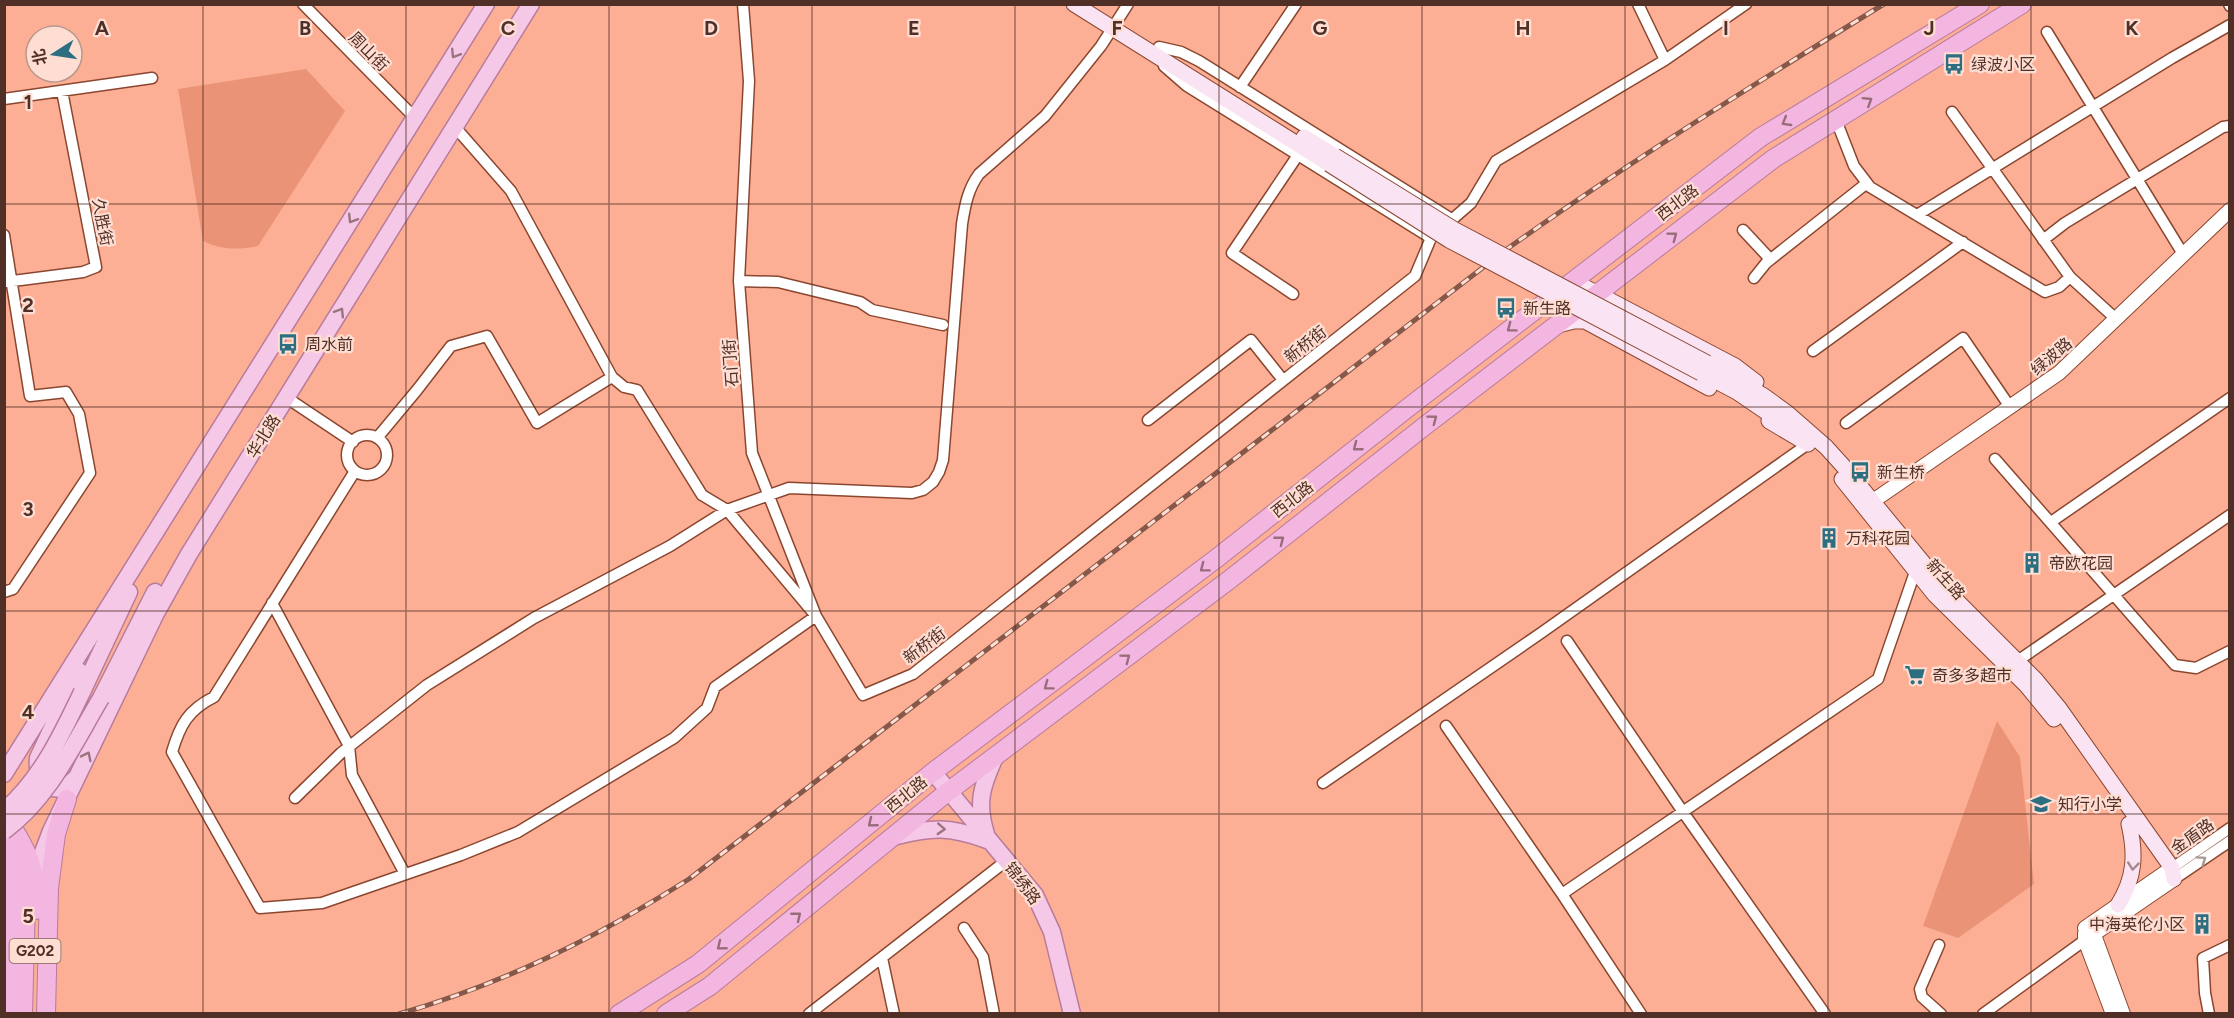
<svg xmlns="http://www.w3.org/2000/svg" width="2234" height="1018" font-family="Figtree,'Noto Sans SC',sans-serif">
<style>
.garden{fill:#eb9376}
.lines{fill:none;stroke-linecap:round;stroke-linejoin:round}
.minor-casing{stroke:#8b462f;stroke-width:13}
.tertiary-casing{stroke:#8b462f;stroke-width:16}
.secondary-casing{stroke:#8b462f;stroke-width:17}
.primary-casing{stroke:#b87b9a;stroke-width:19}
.trunk-casing{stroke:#b87b9a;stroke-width:20}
.minor{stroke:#fff;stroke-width:10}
.tertiary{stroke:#fff;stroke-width:14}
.secondary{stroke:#fae4f3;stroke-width:15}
.primary{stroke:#f6c8e8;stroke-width:16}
.trunk{stroke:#f3b6e0;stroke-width:18}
.rail-casing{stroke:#865849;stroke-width:5}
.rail{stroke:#feddd2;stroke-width:3;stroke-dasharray:9;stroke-linecap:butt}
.secondary-bridge-casing{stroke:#8b462f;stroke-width:17;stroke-linecap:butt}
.primary-bridge-casing{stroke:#b87b9a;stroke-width:19;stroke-linecap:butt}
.secondary-bridge{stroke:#fae4f3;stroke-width:15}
.primary-bridge{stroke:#f6c8e8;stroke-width:16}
.oneway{stroke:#9b747d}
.oneway2{stroke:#996c7a}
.oneway3{stroke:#a89892}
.oneway4{stroke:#a58a8c}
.grid{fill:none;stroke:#503026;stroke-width:1.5;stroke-opacity:0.55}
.labels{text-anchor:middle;stroke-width:4.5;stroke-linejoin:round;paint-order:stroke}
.shield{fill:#feddd2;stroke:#84645a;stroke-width:1.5}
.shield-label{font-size:15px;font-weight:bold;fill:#503026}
.street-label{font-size:16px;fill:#503026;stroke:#feddd2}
.poi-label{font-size:16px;fill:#503026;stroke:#feddd2;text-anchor:start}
.grid-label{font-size:20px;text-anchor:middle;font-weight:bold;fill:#503026;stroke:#feddd2;stroke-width:4.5;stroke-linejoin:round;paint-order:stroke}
</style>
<rect width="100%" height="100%" fill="#fdaf95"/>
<path class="garden" d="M 306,69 L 345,111 L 258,246 C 238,250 221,250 203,241 L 178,89 Z
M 1997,721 L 2020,757 L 2034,884 L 1958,938 L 1923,926 Z"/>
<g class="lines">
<g class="minor-casing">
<path id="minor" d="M 303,4 L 415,118
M 743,4 L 749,81 L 739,281 L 752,453 L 816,616 L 863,695 L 913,674 L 1415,276 L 1431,238 L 1471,203 L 1496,161 L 1665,60 L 1746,4
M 1638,4 L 1665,60
M 2229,4 L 2230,6
M 2047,32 L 2183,254
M 1159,47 L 1181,52 L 1199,61 L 1453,220
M 1164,66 L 1187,86 L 1431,238
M 1240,87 L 1296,4
M 4,99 L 152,78
M 1952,112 L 2070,277 L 2116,319
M 1836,120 L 1854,166 L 1870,187 L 2045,292 L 2059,287 L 2070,277
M 1917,215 L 2172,58 L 2230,25
M 1743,230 L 1770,259
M 4,235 L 30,396 L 66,392 L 79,414 L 90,473 L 13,589 L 4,592
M 2043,240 L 2065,223 L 2223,127 L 2230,126
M 1754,278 L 1766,263 L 1867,183
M 739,281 L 778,282 L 860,302 L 872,310 L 943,325
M 5,282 L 83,272 L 96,267 L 62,91
M 1293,294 L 1232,253 L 1298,155
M 1813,351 L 1963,242
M 287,398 L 353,442
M 1148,420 L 1251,340 L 1283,380
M 1846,423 L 1963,338 L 2010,407
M347 455a20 20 0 1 1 40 0a20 20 0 1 1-40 0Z
M 377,438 L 417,390 L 451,346 L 487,336 L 537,423 L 612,377
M 1995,459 L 2175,665 L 2196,668 L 2230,651
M 355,471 L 214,697 C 188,710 180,725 172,752 L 260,908 L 322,903 L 461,855 L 518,832 L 674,738 L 707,708 L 715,687 L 816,616 L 727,510 L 702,495 L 637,390 L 624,387 L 612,377 L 511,191 L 455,127
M 2051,522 L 2230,398
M 272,603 L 349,746 L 352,775 L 405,874
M 1567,641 L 1683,812 L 1825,1014
M 2013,664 L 2230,515
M 1446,726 L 1562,894 L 1641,1014
M 1323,783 L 1541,633 L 1808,444
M 295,798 L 341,753 L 427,685 L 534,618 L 670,546 L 727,510 L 789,488 L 912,493 L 923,490 L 933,482 L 939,472 L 943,460 L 962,224 C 965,205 968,189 979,174 L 1045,116 L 1101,46 L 1128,4
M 2172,868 L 2230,828
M 2174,879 L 2230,841
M 1562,894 L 1878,679 L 1915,572
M 964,928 L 983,957 L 994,1014
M 1939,945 L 1920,989 L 1922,997 L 1941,1014
M 882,958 L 894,1014
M 809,1014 L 1006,861
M 1983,1014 L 2085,940
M 2209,1014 L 2205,993 L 2203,958 L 2230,945"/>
</g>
<g class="tertiary-casing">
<path id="tertiary" d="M 1873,501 L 2059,373 L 2230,210
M 2085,928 L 2172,868
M 2088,931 L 2094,935 L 2123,1014
M 2085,933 L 2085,940 L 2113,1014
M 2085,940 L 2174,879"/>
</g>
<g class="secondary-casing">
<path id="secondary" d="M 1074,4 L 1329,164
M 1304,137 L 1335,156
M 1573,281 L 1735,366 L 1756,382
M 1558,325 L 1574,321 L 1585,321 L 1709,388
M 1707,363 L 1764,396 L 1786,412 L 1826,447 L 1845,468 L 1943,587 L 2035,679 L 2059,708 L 2172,868 L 2174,879
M 1701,373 L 1737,392 L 1781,422
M 1769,421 L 1808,444
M 1842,479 L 1935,595 L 2027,686 L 2054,719
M 2118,905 C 2135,878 2136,854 2129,824"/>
</g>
<g class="primary-casing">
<path id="primary" d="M 82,692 L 129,592
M 101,698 L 155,592
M 933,772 L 1035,895 L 1052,932 L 1072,1014
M 4,774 L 486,4
M 75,779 L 65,788 C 45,792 36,777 38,758 L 79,671
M 986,834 C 976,802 982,786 995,757
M 893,837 C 932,827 949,826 987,840
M 37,887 L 43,852 L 51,831 L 156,613 L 189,554 L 531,4"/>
</g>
<g class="trunk-casing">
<path id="trunk" d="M 4,814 C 27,850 37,866 36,910
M 4,844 L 21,876 L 26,903 L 23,1014
M 9,1014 L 11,872
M 46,1014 L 49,888 L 56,834 L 67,799
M 619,1014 L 698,964 L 933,772 L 1217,558 L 1414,403 L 1761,137 L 1980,4
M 666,1014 L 710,986 L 945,794 L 1229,580 L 1426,425 L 1773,159 L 2022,4"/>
</g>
<use href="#minor" class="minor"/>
<use href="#tertiary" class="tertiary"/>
<use href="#secondary" class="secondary"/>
<use href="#primary" class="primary"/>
<use href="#trunk" class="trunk"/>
<g class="rail-casing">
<path id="rail" d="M 399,1014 C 505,983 596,938 689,879 L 1507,249 C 1629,162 1756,83 1884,4"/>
</g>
<use href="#rail" class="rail"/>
<g class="secondary-bridge-casing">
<path id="secondary-bridge" d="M 1335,156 L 1455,230 L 1707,363
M 1329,164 L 1449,240 L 1701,373"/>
</g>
<g class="primary-bridge-casing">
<path id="primary-bridge" d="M 4,811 C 41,779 62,734 82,692
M 4,831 C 49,798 73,745 101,698"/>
</g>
<use href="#secondary-bridge" class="secondary-bridge"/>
<use href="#primary-bridge" class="primary-bridge"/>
</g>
<defs><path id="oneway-chevron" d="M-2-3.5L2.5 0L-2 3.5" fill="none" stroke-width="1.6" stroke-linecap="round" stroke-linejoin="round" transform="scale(1.5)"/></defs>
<g class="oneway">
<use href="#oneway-chevron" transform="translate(455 54) rotate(122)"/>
<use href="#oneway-chevron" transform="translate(352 219) rotate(122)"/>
<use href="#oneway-chevron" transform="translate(340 312) rotate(-58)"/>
<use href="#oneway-chevron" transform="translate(87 756) rotate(-64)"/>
<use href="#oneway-chevron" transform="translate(941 829) rotate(3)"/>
</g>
<g class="oneway2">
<use href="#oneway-chevron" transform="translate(1868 101) rotate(-32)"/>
<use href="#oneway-chevron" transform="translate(1786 122) rotate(149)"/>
<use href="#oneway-chevron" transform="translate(1673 236) rotate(-37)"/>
<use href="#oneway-chevron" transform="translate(1511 328) rotate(143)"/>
<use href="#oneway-chevron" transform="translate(1433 419) rotate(-37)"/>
<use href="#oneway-chevron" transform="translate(1357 447) rotate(142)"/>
<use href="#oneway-chevron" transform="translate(1280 540) rotate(-38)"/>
<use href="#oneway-chevron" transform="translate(1204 568) rotate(143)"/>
<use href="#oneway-chevron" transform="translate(1126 658) rotate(-37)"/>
<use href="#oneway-chevron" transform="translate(1048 686) rotate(143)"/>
<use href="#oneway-chevron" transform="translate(872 823) rotate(141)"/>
<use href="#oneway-chevron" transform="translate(797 916) rotate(-39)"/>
<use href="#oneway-chevron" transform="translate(721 946) rotate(141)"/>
</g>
<use class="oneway3" href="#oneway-chevron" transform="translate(2202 860) rotate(-35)"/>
<use class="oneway4" href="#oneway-chevron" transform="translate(2133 866) rotate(96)"/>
<path class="grid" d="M 203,4 L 203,1014M 406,4 L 406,1014M 609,4 L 609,1014M 812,4 L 812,1014M 1015,4 L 1015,1014M 1219,4 L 1219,1014M 1422,4 L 1422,1014M 1625,4 L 1625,1014M 1828,4 L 1828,1014M 2031,4 L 2031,1014M 4,204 L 2230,204M 4,407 L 2230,407M 4,611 L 2230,611M 4,814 L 2230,814"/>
<defs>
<g id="bus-bare" transform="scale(1.62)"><path d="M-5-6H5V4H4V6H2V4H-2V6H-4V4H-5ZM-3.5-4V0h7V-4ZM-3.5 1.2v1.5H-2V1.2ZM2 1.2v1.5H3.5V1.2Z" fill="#2d6f81" stroke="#feddd2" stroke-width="2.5" paint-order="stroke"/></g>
<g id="building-bare" transform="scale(1.62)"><path d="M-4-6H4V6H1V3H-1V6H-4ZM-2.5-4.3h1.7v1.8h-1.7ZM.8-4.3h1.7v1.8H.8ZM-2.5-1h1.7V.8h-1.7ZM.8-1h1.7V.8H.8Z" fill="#2d6f81" stroke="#feddd2" stroke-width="2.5" paint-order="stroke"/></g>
<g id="supermarket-bare" transform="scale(1.62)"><path d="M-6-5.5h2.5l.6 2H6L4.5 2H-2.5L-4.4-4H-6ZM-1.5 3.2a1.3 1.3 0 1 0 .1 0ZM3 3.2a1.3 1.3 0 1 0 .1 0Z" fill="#2d6f81" stroke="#feddd2" stroke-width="2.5" paint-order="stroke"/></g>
<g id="school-bare" transform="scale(1.62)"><path d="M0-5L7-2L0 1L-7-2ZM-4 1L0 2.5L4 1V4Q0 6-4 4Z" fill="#2d6f81" stroke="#feddd2" stroke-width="2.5" paint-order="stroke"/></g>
</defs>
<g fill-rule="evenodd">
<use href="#bus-bare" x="1954" y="64"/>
<use href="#bus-bare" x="1506" y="308"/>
<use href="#bus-bare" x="288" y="344"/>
<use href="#bus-bare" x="1860" y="472"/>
<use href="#building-bare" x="1829" y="538"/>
<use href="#building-bare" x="2032" y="563"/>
<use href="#supermarket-bare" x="1915" y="675"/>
<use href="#school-bare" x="2041" y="804"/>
<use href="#building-bare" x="2202" y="924"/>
</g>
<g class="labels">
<rect class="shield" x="9.5" y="939" width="51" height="24" rx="4.5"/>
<g class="shield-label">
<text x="35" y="956">G202</text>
</g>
<g class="street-label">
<text transform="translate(369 51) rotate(45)" y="6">周山街</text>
<text transform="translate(1677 202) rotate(-37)" y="6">西北路</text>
<text transform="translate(103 222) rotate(79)" y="6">久胜街</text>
<text transform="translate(1305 344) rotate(-38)" y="6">新桥街</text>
<text transform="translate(2051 356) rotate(-40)" y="6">绿波路</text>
<text transform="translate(730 363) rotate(-94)" y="6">石门街</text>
<text transform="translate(263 436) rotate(-58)" y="6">华北路</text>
<text transform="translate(1292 499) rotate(-38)" y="6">西北路</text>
<text transform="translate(1946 579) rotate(48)" y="6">新生路</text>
<text transform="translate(924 645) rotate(-37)" y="6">新桥街</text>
<text transform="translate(906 794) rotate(-39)" y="6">西北路</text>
<text transform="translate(2192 836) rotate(-35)" y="6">金盾路</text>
<text transform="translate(1023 883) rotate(53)" y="6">锦绣路</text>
</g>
<g class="poi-label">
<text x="1971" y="70">绿波小区</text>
<text x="1523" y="314">新生路</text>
<text x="305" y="350">周水前</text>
<text x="1877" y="478">新生桥</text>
<text x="1846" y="544">万科花园</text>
<text x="2049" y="569">帝欧花园</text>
<text x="1932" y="681">奇多多超市</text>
<text x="2058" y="810">知行小学</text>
<text x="2185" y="930" text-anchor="end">中海英伦小区</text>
</g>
</g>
<g class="grid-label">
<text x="102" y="35">A</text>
<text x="305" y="35">B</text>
<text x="508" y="35">C</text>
<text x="711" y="35">D</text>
<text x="914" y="35">E</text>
<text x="1117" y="35">F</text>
<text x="1320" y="35">G</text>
<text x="1523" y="35">H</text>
<text x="1726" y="35">I</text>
<text x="1929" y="35">J</text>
<text x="2132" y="35">K</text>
<text x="28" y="109">1</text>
<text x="28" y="312">2</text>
<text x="28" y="516">3</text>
<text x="28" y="719">4</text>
<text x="28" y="923">5</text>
</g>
<rect width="2234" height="1018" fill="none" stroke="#503026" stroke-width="12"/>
<g transform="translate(54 54) rotate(258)"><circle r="28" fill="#feddd2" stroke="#b8988d" stroke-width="1.5"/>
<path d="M0-4.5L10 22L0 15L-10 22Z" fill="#2d6f81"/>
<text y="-9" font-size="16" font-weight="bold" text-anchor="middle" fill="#503026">北</text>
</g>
</svg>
